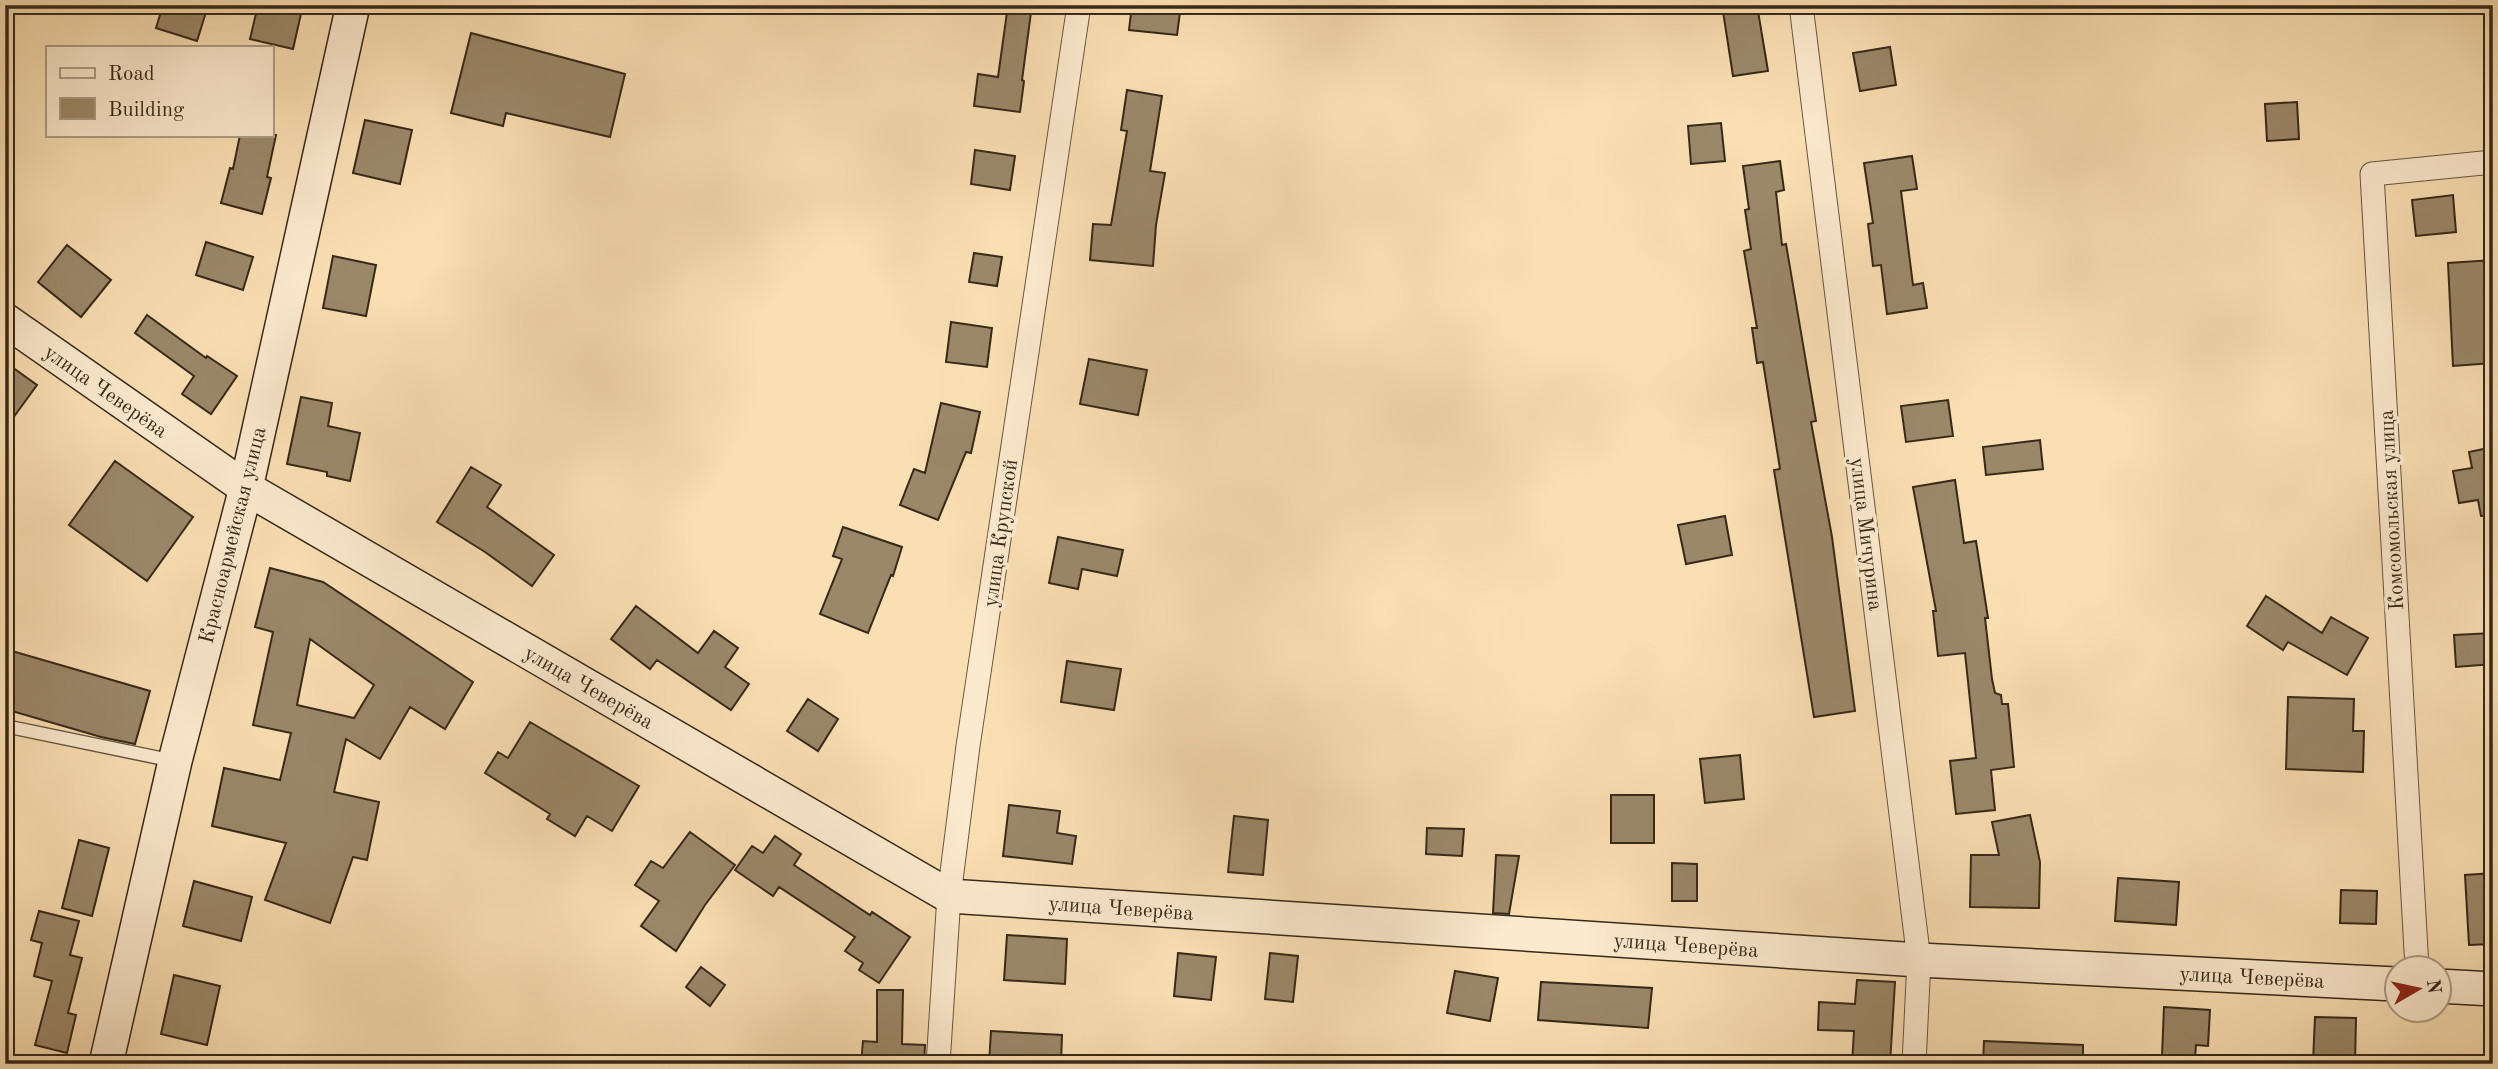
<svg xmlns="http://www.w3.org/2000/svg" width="2498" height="1069" font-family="'Old Standard TT',serif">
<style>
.building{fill:#9b8869;stroke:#352919;stroke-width:2;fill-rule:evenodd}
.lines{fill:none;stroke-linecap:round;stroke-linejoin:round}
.lane-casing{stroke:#665640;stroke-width:15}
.street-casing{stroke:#665640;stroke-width:25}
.secondary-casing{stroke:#352919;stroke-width:36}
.lane{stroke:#fceace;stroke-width:12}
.street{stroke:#fceace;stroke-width:23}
.secondary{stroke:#fceace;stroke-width:33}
.labels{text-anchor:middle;stroke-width:7;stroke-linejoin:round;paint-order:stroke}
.street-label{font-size:21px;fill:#352919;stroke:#fceace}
</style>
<rect width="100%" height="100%" fill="#fadfb3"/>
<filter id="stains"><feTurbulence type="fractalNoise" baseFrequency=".00286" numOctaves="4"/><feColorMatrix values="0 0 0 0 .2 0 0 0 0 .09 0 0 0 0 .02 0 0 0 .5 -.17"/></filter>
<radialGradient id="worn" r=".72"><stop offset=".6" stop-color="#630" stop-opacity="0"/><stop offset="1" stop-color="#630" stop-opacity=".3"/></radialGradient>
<path class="building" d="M 163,5 L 193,5 L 207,9 L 197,41 L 156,28 Z
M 258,5 L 303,5 L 293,49 L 250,39 Z
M 1008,5 L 1032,5 L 1022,80 L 1024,81 L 1020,112 L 974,106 L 978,74 L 998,77 Z
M 1132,5 L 1181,5 L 1177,35 L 1129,30 Z
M 1722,5 L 1757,5 L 1768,71 L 1733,76 Z
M 471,33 L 625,74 L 610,137 L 506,113 L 503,126 L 451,113 Z
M 1890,47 L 1896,85 L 1860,91 L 1853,53 Z
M 1127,90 L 1162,96 L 1150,171 L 1165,173 L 1156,225 L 1153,266 L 1090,260 L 1093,224 L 1111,225 L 1127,131 L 1121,130 Z
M 2297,102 L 2299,139 L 2267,141 L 2265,104 Z
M 365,120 L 412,130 L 400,184 L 353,173 Z
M 1721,123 L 1725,161 L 1691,164 L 1688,126 Z
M 240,135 L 276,135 L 267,177 L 271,178 L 262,214 L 221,203 L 230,168 L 233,169 Z
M 975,150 L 1015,156 L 1010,190 L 971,184 Z
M 1912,156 L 1917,189 L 1901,191 L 1913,285 L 1923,283 L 1927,308 L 1887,314 L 1881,265 L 1873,266 L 1868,224 L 1873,223 L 1864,163 Z
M 1780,161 L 1784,190 L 1776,192 L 1782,245 L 1786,244 L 1816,421 L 1811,422 L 1832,537 L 1855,711 L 1814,717 L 1774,470 L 1780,469 L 1763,362 L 1757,363 L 1752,328 L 1757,328 L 1744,251 L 1751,249 L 1745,210 L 1749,209 L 1743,166 Z
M 2453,195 L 2456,232 L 2416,236 L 2412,200 Z
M 206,242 L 253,257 L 243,290 L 196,275 Z
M 67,245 L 111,280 L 81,317 L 38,282 Z
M 974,253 L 1002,257 L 997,286 L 969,282 Z
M 333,256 L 376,265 L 366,316 L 323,308 Z
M 2493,260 L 2493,363 L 2453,366 L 2448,263 Z
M 147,315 L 206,358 L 207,356 L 237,376 L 211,414 L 182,394 L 194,376 L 135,333 Z
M 951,322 L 992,328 L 987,367 L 946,362 Z
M 1089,359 L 1147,370 L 1138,415 L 1080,404 Z
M 5,362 L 37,385 L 5,429 Z
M 301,397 L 332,403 L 328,426 L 360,433 L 350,481 L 327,476 L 327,472 L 287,464 Z
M 1948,400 L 1953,436 L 1906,442 L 1901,406 Z
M 941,403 L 980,412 L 971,453 L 966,452 L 938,520 L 900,505 L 914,469 L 925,473 Z
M 2040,440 L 2043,469 L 1986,475 L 1983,447 Z
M 2493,447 L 2493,515 L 2481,516 L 2478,500 L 2459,503 L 2453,471 L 2472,468 L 2469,452 Z
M 115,461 L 193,517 L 147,581 L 69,525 Z
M 471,467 L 501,485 L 487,507 L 554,555 L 532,586 L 485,552 L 437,522 Z
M 1955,480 L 1964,543 L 1976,541 L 1988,618 L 1985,618 L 1992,679 L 1995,693 L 2001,695 L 2002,704 L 2008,704 L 2014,767 L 1991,770 L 1995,810 L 1956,814 L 1950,761 L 1976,758 L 1965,653 L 1938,656 L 1933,611 L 1936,611 L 1913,487 Z
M 1725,516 L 1732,555 L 1686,564 L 1678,525 Z
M 843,527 L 902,547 L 893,576 L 891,575 L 868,633 L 820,614 L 842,559 L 833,556 Z
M 1058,537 L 1123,550 L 1117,576 L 1082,569 L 1078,589 L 1049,583 Z
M 270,568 L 323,582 L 473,682 L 445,729 L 410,707 L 380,759 L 346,739 L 334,792 L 379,802 L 367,860 L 353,857 L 330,923 L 265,900 L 286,843 L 212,826 L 224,768 L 280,780 L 291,733 L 253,725 L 273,632 L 255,627 ZM 310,639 L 374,685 L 354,718 L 297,705 Z
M 2266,596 L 2322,633 L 2331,617 L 2368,638 L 2347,675 L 2288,642 L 2283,650 L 2247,626 Z
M 636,606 L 698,653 L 714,631 L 738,648 L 725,667 L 749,684 L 731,710 L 657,660 L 650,669 L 611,639 Z
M 2493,633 L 2493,664 L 2456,667 L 2454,635 Z
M 5,649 L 150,691 L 135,744 L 101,737 L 5,709 Z
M 1067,661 L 1121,669 L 1114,710 L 1061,702 Z
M 2288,697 L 2354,699 L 2353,731 L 2364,731 L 2363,772 L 2286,769 Z
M 808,699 L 838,719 L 818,751 L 787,731 Z
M 530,722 L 639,786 L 612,831 L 587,816 L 575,836 L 547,819 L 550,814 L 485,773 L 498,752 L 508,758 Z
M 1740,755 L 1744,799 L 1705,803 L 1700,759 Z
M 1611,795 L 1654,795 L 1654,843 L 1611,843 Z
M 1009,805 L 1060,811 L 1057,833 L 1076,836 L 1072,864 L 1003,856 Z
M 2030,815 L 2040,862 L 2039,908 L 1970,907 L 1971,855 L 1999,855 L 1992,822 Z
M 1234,816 L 1268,820 L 1263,875 L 1228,872 Z
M 1427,828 L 1464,829 L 1462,856 L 1426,854 Z
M 690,832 L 735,865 L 705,905 L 676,951 L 641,926 L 659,901 L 635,885 L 651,861 L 663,868 Z
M 775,836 L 801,854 L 794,865 L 870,915 L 872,912 L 910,937 L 879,983 L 859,970 L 863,963 L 845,951 L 855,937 L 779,887 L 773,896 L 735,870 L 752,846 L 763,853 Z
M 79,840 L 109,848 L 92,916 L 62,908 Z
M 1496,855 L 1519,856 L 1509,914 L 1493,913 Z
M 1672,863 L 1697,864 L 1697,901 L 1672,901 Z
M 2493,873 L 2493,944 L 2469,945 L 2465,875 Z
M 2118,878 L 2179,882 L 2176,925 L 2115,921 Z
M 194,881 L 252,897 L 241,941 L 183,926 Z
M 2341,890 L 2377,891 L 2376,924 L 2340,923 Z
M 39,911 L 79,921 L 70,955 L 82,958 L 68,1013 L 76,1015 L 67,1053 L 35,1045 L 52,981 L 34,976 L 42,943 L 31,940 Z
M 1007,935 L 1067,939 L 1065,984 L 1004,980 Z
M 1178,953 L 1216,957 L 1211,1000 L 1174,996 Z
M 1270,953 L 1298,956 L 1293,1002 L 1265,999 Z
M 701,967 L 725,985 L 710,1006 L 686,987 Z
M 1455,971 L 1498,978 L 1490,1021 L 1447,1013 Z
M 174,975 L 220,986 L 207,1045 L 161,1034 Z
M 1857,980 L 1895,982 L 1890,1064 L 1852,1064 L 1854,1031 L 1818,1030 L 1819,1002 L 1855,1004 Z
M 1541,982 L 1652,988 L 1648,1028 L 1538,1020 Z
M 877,990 L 903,990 L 902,1044 L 925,1045 L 924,1064 L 861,1064 L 863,1041 L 877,1042 Z
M 2164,1007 L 2210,1010 L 2208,1046 L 2196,1045 L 2195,1058 L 2162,1056 Z
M 2315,1017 L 2356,1018 L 2355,1064 L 2313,1062 Z
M 991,1031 L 1062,1035 L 1061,1064 L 989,1064 Z
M 1984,1041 L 2083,1045 L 2083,1064 L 1983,1064 Z"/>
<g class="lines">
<g class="lane-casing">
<path id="lane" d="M 5,726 L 174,761"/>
</g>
<g class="street-casing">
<path id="street" d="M 1801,5 L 1919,960 L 1914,1064
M 2417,968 L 2372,174 L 2493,162
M 938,1064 L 949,896 L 968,746 L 1079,5"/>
</g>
<g class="secondary-casing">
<path id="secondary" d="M 5,320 L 246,488 L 949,896 L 1919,960 L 2396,984
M 2438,986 L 2493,989
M 106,1064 L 175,761 L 246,488 L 353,5"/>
</g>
<use href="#lane" class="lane"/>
<use href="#street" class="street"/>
<use href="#secondary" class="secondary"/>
</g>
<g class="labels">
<g class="street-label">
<text transform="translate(106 391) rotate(35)" y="7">улица Чеверёва</text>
<text transform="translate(2391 510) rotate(-93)" y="7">Комсомольская улица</text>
<text transform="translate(1000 533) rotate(-82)" y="7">улица Крупской</text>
<text transform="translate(1867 534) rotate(83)" y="7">улица Мичурина</text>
<text transform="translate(232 535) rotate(-76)" y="7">Красноармейская улица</text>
<text transform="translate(589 687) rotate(30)" y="7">улица Чеверёва</text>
<text transform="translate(1121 908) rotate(4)" y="7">улица Чеверёва</text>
<text transform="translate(1686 945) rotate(4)" y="7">улица Чеверёва</text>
<text transform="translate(2252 977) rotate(3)" y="7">улица Чеверёва</text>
</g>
</g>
<rect width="2498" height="1069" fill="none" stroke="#fadfb3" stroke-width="28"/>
<rect x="7" y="7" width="2484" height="1055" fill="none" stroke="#352919" stroke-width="3.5"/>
<rect x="14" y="14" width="2470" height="1041" fill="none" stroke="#352919" stroke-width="2"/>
<rect x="46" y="46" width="228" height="91" fill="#fceace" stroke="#ac9d86" stroke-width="2"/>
<rect x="60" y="68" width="35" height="10" fill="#fceace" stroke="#ac9d86" stroke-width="2"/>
<text x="108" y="80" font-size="21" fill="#352919">Road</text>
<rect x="60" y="98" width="35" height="21" fill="#9b8869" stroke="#ac9d86" stroke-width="2"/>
<text x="108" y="116" font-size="21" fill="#352919">Building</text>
<g transform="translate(2418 989) rotate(81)"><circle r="33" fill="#fceace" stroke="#ac9d86" stroke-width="2"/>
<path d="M0-5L12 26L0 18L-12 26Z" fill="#8f2418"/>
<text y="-10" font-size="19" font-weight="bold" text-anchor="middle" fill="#352919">N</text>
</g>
<rect width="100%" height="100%" filter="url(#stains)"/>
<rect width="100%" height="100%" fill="url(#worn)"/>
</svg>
